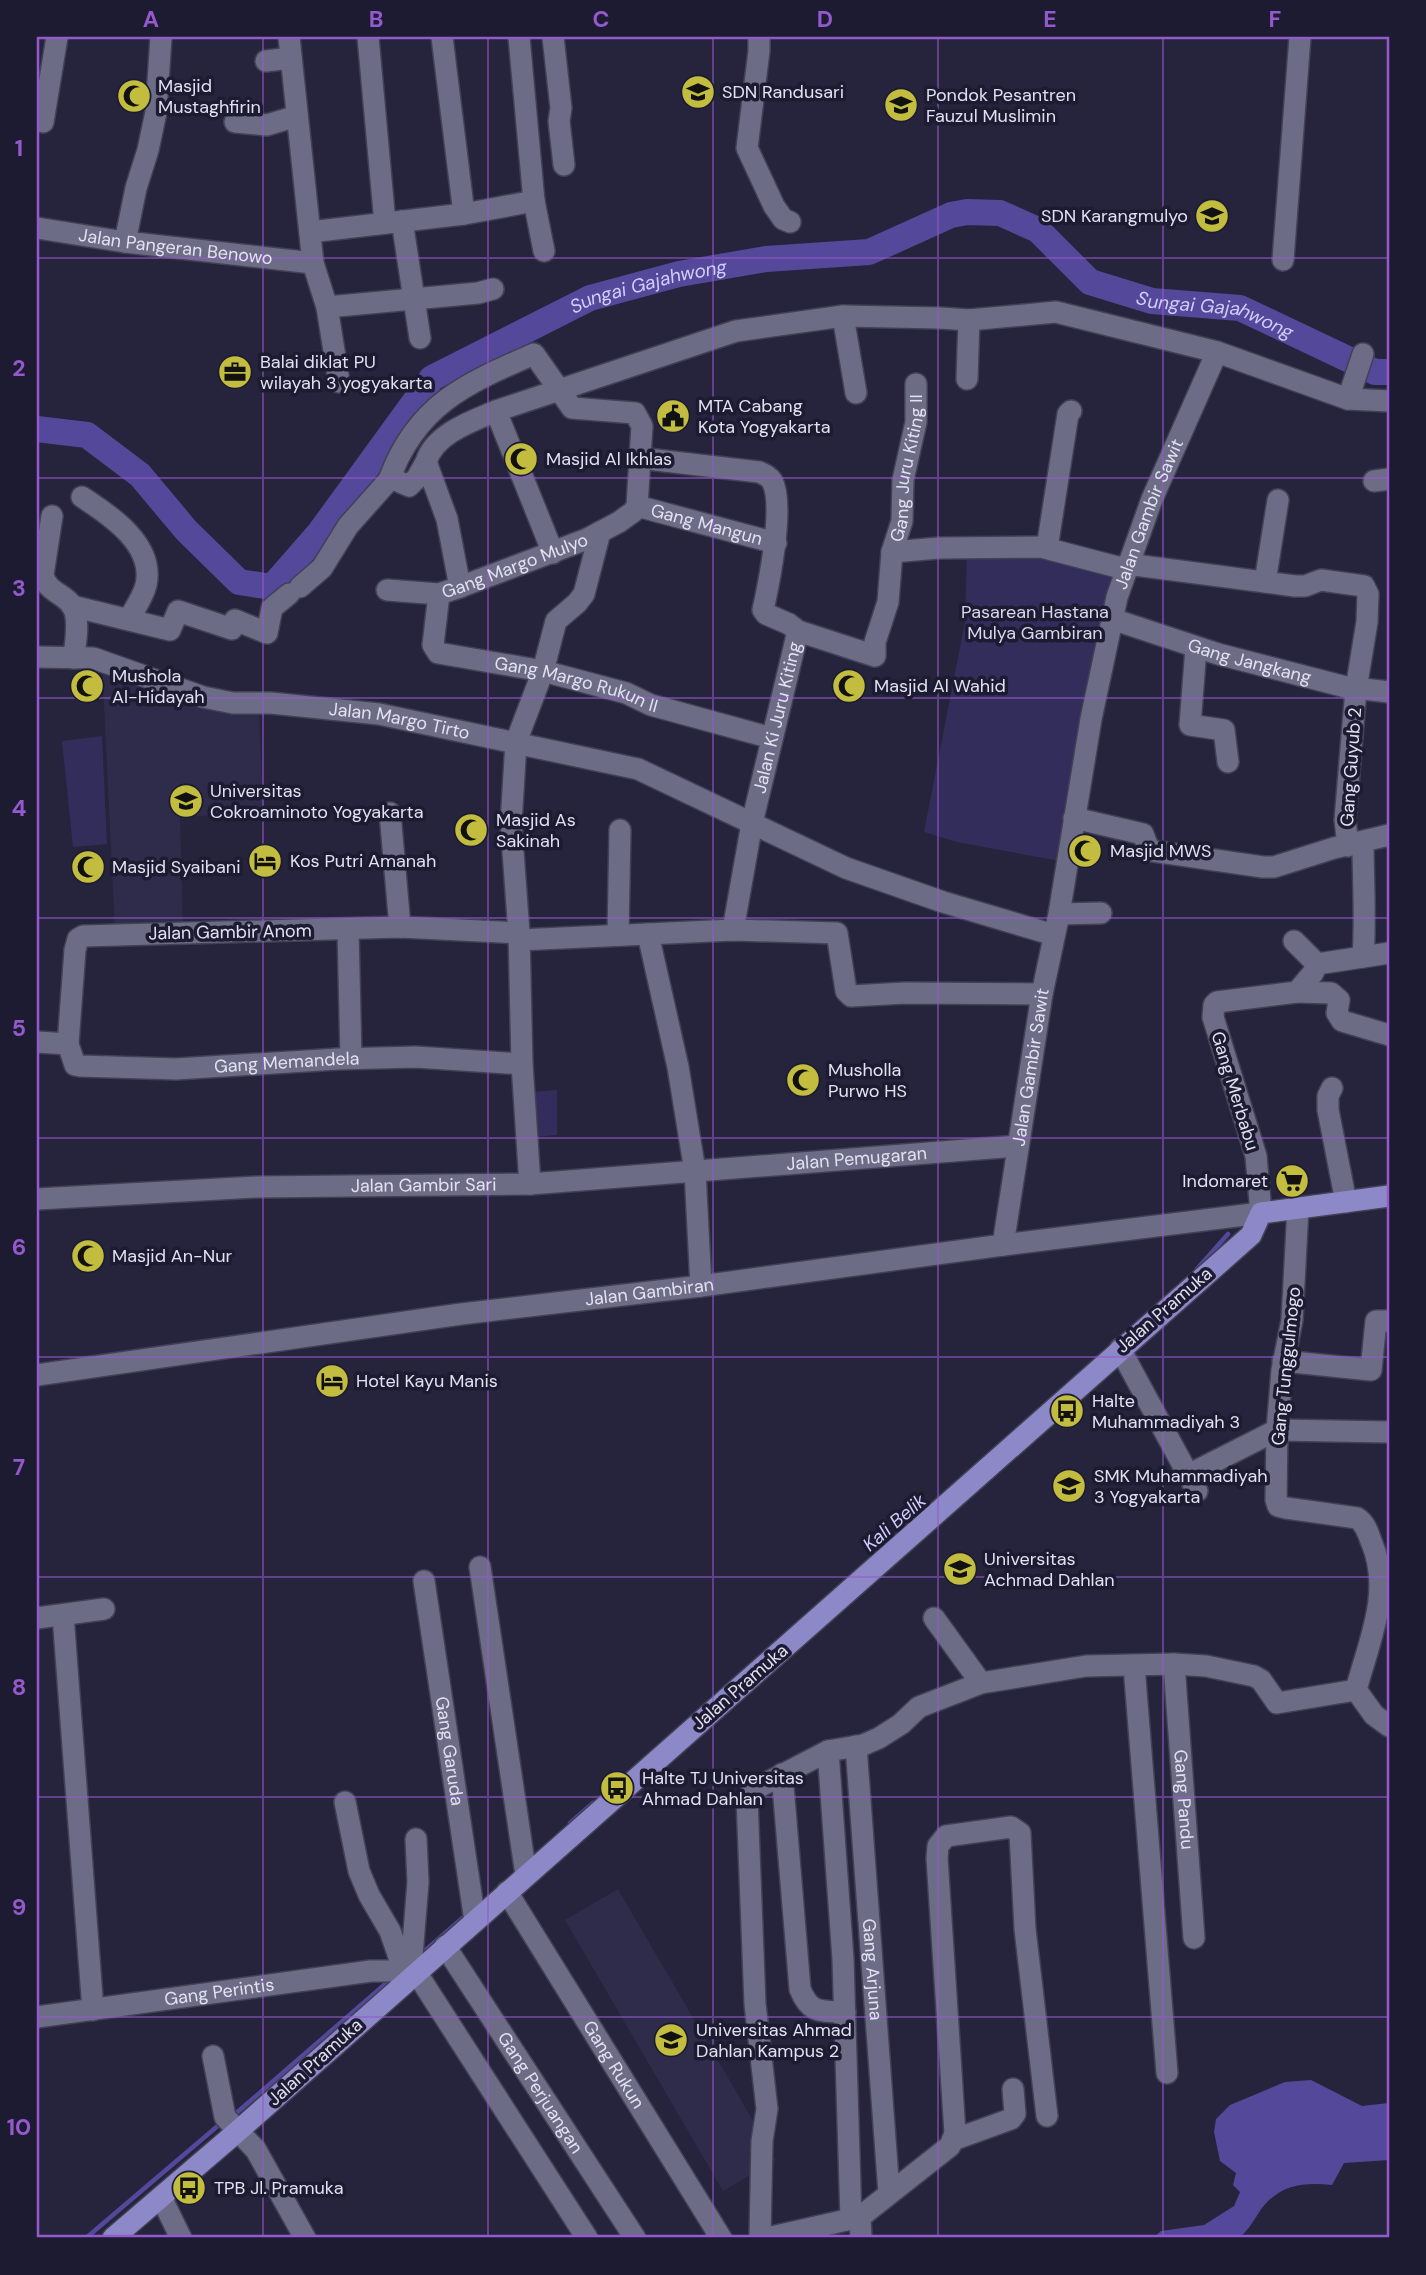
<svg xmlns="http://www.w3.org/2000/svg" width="1426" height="2275" font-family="'DM Sans',sans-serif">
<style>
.built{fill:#2e2c4a}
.green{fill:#332d5c}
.water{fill:#54489a}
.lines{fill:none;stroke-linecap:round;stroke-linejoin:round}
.stream{stroke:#54489a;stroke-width:4.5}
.river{stroke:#54489a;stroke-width:26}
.minor-casing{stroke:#414054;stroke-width:24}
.major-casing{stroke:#414054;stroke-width:24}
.minor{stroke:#6d6c87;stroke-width:21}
.major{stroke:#8d88c8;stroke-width:21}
.grid{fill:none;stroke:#9459cc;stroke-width:2;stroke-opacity:0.55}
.labels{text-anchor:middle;stroke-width:7;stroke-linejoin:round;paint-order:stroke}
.poi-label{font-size:18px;fill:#e1e1f1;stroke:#1d1b31;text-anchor:start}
.street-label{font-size:18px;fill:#e1e1f1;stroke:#1d1b31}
.park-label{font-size:18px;fill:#d7d7ee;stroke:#1d1b31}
.water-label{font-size:19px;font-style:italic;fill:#d0cefc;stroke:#1d1b31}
.neatline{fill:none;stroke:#9459cc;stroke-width:2.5}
.grid-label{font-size:23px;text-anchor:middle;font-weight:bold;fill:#9459cc}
</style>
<rect width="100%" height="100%" fill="#26243c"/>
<path class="built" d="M 102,663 L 259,706 L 263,815 L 180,816 L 183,930 L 115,932 Z
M 618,1889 L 776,2160 L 723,2191 L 565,1920 Z"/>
<path class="green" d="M 1041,550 L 1118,572 L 1060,861 L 957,842 L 924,832 L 965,622 L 967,556 Z
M 102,736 L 107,844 L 73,847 L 62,741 Z
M 557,1090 L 557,1135 L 534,1137 L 533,1092 Z"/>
<path class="water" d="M 1311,2080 L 1362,2106 L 1389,2103 L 1389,2160 L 1344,2163 L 1332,2185 C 1304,2182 1281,2184 1262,2208 C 1255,2218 1249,2230 1239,2238 L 1153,2238 L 1161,2231 L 1204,2225 L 1234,2206 L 1240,2192 L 1233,2185 L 1236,2173 L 1220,2161 L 1214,2132 L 1216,2119 L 1230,2105 L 1285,2082 Z"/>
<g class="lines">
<path class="stream" d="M 1197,1269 L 1228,1234
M 570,1823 L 593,1803
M 421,1954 L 466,1915
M 234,2115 L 391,1979
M 86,2238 L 220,2124"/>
<path class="river" id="s1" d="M 37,429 L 87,435 L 140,475 L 186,530 L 239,582 L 272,587 L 320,532 L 432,378 L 590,298 L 679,274 L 766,259 L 869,252 L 951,215 L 967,212 L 1000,213 L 1038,230 L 1090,282 L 1152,301 L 1240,308 L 1375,372 L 1389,372"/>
<g class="minor-casing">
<g id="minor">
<path d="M 289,37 L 313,263 L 327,307 L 339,382"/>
<path d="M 368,37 L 385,223"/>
<path d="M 442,37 L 464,214"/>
<path d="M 519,37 L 534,201 L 544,251"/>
<path d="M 553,37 L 561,108 L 559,121 L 564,165"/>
<path d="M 759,37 L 759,51 L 747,148 L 774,206 L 783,219 L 790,222"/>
<path d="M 266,61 L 291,58"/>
<path d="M 43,122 L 57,37"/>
<path d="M 235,122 L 267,125 L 297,116"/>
<path d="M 402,221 L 420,338"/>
<path id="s2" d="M 37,228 L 125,242 L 313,263"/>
<path d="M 310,232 L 464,214 L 534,201"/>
<path d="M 125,242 L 136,188 L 148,150 L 156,112 L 161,37"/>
<path d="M 1283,260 L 1300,37"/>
<path d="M 327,307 L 478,293 L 493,289"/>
<path d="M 843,316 L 856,393"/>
<path d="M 967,379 L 969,320"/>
<path d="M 1348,399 L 1363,354"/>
<path d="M 496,411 L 553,553"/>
<path d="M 639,458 L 759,472 C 764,474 769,476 772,481 C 785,504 769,583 763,610 L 766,614 L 789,624 L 798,631 L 875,656 L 875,642 L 888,602 L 892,552 L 939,548 L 1041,547 L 1125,569"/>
<path d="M 426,462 C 434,434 472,421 496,411 L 736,331 L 843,316 L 940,318 L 969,320 L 1056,312 L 1217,352 L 1348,399 L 1389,401"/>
<path d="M 1374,481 L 1389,479"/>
<path d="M 82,497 C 110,515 155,545 146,585 C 143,597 135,608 129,619"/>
<path id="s3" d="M 637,506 L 776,543"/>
<path d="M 52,516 L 43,575 C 47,594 70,594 75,612 C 79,626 75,644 74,658"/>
<path d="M 1047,548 L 1068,414 L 1071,411"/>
<path id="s4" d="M 892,552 L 902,521 L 903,480 L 916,422 L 916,384"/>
<path d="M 1127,564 L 1295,586 L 1305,586 L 1321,580 L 1364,586 L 1368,594 L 1367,622 L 1356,689 L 1345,820 L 1348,846"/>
<path d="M 1265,582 L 1278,500"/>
<path d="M 300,587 L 322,568 L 348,526 L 389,480 L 393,479 L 409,486 L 417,478 L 426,462 L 447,519 L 460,587"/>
<path id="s5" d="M 387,590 L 439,594 L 460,587 L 587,539 L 619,522 L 633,512 L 637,506 L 642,426 L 635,413 L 572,408 L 534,354 C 465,384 416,405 389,480"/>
<path id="s6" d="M 439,594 L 433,645 L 438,653 L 543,671 L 626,693 L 651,705 L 772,738"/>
<path d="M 72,606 L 170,630 L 178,611 L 232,629 L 235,620 L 267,633 L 272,608 L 289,594"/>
<path id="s7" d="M 1112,619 L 1218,654 L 1346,687 L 1389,692"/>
<path d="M 1196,648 L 1190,725 L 1224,730 L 1228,762"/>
<path id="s8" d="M 37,657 L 93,658 L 203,697 L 233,703 L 271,703 L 379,714 L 638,769 L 846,868 L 943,902 L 1054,935"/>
<path d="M 390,813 L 400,927"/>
<path d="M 1074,818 L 1143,834 L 1148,847 L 1153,851 L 1263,867 L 1274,867 L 1334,848 L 1389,835"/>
<path d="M 1059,914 L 1101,913"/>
<path d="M 348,929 L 351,1058"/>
<path id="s9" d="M 733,930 L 752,823 L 798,631"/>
<path id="s10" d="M 519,933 L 400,927 L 83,936 L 78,939 L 75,950 L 68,1044 L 75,1065 L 80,1066 L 176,1069 L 338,1059 L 416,1057 L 522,1064"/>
<path d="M 648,934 L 678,1067 L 695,1171 L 701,1286"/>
<path d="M 618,935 L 620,830"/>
<path d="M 519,940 L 733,930 L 837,933 L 846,991 L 851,996 L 905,993 L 1042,994"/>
<path d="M 1294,941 L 1317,964 L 1389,953"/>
<path d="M 1363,957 C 1366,918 1363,881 1363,842"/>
<path d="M 1297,992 L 1331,993 L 1339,1000 L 1337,1013 L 1342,1021 L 1389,1035"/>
<path d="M 37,1042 L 68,1044"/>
<path d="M 1332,1088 L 1328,1096 L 1328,1110 L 1346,1202"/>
<path d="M 530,1184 L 522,1064 L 519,933 L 511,824 L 516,742 L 543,671 L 556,621 L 577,603 L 584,594 L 600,532"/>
<path id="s11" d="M 37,1199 L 257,1187 L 530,1184 L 1018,1146"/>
<path d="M 1298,1208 L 1292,1320 L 1282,1370 L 1277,1430 L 1276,1500 L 1278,1506 L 1286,1508 L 1357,1518 C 1365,1523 1368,1532 1371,1541 C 1393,1591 1369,1641 1356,1690 L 1374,1715 L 1389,1726"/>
<path id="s12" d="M 1003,1245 L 1042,994 L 1059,914 L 1091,719 L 1117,597 L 1152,499 L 1217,352"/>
<path d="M 1120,1349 L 1197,1491"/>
<path d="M 1283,1361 L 1371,1370 L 1376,1321 L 1389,1321"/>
<path id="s13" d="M 37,1375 L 461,1314 L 701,1286 L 1003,1245 L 1261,1213 L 1256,1156 L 1213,1017 L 1214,1005 L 1217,1002 L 1297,992 L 1313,973 L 1317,964"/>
<path d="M 1188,1475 L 1277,1430 L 1389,1432"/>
<path d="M 480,1567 L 526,1875"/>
<path id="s14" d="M 424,1581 L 475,1921"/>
<path d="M 63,1615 L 93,2010"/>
<path d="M 37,1618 L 104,1609"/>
<path d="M 934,1618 L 981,1683"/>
<path id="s15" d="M 1174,1664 L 1194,1938"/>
<path d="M 1134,1666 L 1167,2073"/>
<path id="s16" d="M 856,1746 L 889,2193"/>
<path d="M 828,1751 L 843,1959 L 851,2219"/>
<path d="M 782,1774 L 800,1989 C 810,2014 820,2011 845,2012"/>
<path d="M 345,1802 L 359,1871 L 369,1895 L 390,1931 L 407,1980"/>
<path d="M 416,1839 L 418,1882 L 412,1956 L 416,1972 L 587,2238"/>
<path id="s17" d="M 507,1892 L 721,2238"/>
<path id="s18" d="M 445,1946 L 635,2238"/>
<path id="s19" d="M 37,2017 L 371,1971 L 402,1971"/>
<path d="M 213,2056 L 225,2117 L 256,2150 L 305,2238"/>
<path d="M 953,2140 L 1011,2119 L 1015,2114 L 1013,2089"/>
<path d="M 161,2197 L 181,2238"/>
<path d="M 860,2217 L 861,2238"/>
<path d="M 760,2238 L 762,2141 L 767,2109 L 755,2004 L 747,1799 L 753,1790 L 828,1751 L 863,1745 L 879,1738 L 901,1724 L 919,1707 L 981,1683 L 1086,1666 L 1174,1664 L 1206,1666 L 1254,1676 L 1261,1680 L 1277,1703 L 1356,1690"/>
<path d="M 767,2238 L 860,2217 L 950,2146 L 955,2133 L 937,1858 L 938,1846 L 946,1836 L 1011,1827 L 1020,1833 L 1025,1929 L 1047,2116"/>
</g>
</g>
<g class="major-casing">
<path id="major" d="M 113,2238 L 238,2131 L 1251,1235 L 1261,1213 L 1389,1196"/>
</g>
<use href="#minor" class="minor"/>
<use href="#major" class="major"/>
</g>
<path class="grid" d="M 263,37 L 263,2238M 488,37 L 488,2238M 713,37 L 713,2238M 938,37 L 938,2238M 1163,37 L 1163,2238M 37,258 L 1389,258M 37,478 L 1389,478M 37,698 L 1389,698M 37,918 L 1389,918M 37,1138 L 1389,1138M 37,1357 L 1389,1357M 37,1577 L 1389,1577M 37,1797 L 1389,1797M 37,2017 L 1389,2017"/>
<defs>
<g id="school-disc" transform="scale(1.75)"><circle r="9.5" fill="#c3bd3f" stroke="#1d1b31"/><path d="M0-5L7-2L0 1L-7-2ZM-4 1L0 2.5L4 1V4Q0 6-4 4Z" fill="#111"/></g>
<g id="mosque-disc" transform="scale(1.75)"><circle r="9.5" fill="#c3bd3f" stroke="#1d1b31"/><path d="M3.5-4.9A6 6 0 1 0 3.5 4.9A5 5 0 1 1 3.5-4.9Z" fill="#111"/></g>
<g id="office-disc" transform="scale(1.75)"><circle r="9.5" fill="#c3bd3f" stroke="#1d1b31"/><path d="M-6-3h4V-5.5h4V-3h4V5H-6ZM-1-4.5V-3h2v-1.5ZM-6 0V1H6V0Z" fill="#111"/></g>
<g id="civic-disc" transform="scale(1.75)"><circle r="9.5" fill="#c3bd3f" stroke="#1d1b31"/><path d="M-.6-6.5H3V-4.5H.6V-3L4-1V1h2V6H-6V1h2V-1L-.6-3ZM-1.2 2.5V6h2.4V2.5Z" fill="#111"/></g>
<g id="university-disc" transform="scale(1.75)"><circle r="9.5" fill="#c3bd3f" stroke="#1d1b31"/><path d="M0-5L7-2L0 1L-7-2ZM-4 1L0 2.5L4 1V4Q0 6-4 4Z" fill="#111"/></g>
<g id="hotel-disc" transform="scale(1.75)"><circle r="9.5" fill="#c3bd3f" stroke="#1d1b31"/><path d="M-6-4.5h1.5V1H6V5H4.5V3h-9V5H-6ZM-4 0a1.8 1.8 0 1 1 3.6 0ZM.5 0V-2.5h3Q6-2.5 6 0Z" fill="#111"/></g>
<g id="supermarket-disc" transform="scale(1.75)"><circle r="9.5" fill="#c3bd3f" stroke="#1d1b31"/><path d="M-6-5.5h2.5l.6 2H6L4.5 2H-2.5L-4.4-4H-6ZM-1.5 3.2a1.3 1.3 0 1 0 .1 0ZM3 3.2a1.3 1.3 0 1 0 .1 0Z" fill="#111"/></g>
<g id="bus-disc" transform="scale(1.75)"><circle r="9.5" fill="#c3bd3f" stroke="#1d1b31"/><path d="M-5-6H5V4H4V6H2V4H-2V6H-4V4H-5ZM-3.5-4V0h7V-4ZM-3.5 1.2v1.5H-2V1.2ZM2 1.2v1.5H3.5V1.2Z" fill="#111"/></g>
</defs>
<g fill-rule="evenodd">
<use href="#school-disc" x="698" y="92"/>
<use href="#mosque-disc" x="134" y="96"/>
<use href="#school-disc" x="901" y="105"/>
<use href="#school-disc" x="1212" y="216"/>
<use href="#office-disc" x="235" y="372"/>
<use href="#civic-disc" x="673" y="416"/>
<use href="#mosque-disc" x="521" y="459"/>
<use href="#mosque-disc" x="87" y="686"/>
<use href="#mosque-disc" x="849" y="686"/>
<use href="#university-disc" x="186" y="801"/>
<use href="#mosque-disc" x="471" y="830"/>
<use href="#mosque-disc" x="1085" y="851"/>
<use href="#hotel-disc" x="265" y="861"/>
<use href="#mosque-disc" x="88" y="867"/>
<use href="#mosque-disc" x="803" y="1080"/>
<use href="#supermarket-disc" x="1292" y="1181"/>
<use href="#mosque-disc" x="88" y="1256"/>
<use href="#hotel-disc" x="332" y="1381"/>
<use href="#bus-disc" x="1067" y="1411"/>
<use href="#school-disc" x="1069" y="1486"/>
<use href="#university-disc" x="960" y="1569"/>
<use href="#bus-disc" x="617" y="1788"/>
<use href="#university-disc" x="671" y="2040"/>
<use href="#bus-disc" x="189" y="2188"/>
</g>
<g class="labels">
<g class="poi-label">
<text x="158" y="92">Masjid<tspan x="158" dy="21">Mustaghfirin</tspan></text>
<text x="722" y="98">SDN Randusari</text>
<text x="926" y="101">Pondok Pesantren<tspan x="926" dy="21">Fauzul Muslimin</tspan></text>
<text x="1188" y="222" text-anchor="end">SDN Karangmulyo</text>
<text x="260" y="368">Balai diklat PU<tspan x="260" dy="21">wilayah 3 yogyakarta</tspan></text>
<text x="698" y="412">MTA Cabang<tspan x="698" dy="21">Kota Yogyakarta</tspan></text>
<text x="546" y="465">Masjid Al Ikhlas</text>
<text x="112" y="682">Mushola<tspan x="112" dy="21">Al-Hidayah</tspan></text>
<text x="874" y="692">Masjid Al Wahid</text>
<text x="210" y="797">Universitas<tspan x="210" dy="21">Cokroaminoto Yogyakarta</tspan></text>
<text x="496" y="826">Masjid As<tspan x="496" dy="21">Sakinah</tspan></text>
<text x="1110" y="857">Masjid MWS</text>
<text x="290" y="867">Kos Putri Amanah</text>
<text x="112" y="873">Masjid Syaibani</text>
<text x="828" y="1076">Musholla<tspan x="828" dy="21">Purwo HS</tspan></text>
<text x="1268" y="1187" text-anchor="end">Indomaret</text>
<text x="112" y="1262">Masjid An-Nur</text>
<text x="356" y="1387">Hotel Kayu Manis</text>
<text x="1092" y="1407">Halte<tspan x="1092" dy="21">Muhammadiyah 3</tspan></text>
<text x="1094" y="1482">SMK Muhammadiyah<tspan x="1094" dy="21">3 Yogyakarta</tspan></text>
<text x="984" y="1565">Universitas<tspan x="984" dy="21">Achmad Dahlan</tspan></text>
<text x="642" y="1784">Halte TJ Universitas<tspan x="642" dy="21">Ahmad Dahlan</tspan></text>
<text x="696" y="2036">Universitas Ahmad<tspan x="696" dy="21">Dahlan Kampus 2</tspan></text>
<text x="214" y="2194">TPB Jl. Pramuka</text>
</g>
<g class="street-label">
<text dy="6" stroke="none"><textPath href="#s2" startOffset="140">Jalan Pangeran Benowo</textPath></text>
<text dy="6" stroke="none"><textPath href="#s4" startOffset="86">Gang Juru Kiting II</textPath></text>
<text dy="6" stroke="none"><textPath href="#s12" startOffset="747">Jalan Gambir Sawit</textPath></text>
<text dy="6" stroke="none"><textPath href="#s3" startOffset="72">Gang Mangun</textPath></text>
<text dy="6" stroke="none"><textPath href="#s5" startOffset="133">Gang Margo Mulyo</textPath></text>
<text dy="6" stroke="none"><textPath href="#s7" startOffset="144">Gang Jangkang</textPath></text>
<text dy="6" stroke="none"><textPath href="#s6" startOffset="203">Gang Margo Rukun II</textPath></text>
<text dy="6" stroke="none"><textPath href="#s9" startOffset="217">Jalan Ki Juru Kiting</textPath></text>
<text dy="6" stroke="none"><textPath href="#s8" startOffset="371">Jalan Margo Tirto</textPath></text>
<text transform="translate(1351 767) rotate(-86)" y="6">Gang Guyub 2</text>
<text transform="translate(230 932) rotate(-1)" y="6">Jalan Gambir Anom</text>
<text dy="6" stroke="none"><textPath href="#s10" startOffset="782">Gang Memandela</textPath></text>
<text dy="6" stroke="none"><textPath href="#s12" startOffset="180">Jalan Gambir Sawit</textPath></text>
<text transform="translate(1235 1091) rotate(73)" y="6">Gang Merbabu</text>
<text dy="6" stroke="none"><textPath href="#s11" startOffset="821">Jalan Pemugaran</textPath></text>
<text dy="6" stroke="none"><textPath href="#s11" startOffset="387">Jalan Gambir Sari</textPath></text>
<text dy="6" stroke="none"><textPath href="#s13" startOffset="618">Jalan Gambiran</textPath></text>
<text transform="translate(1164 1310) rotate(-41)" y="6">Jalan Pramuka</text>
<text transform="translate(1286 1366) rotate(-84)" y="6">Gang Tunggulmogo</text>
<text transform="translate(740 1687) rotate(-41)" y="6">Jalan Pramuka</text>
<text dy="6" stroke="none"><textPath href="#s14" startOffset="172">Gang Garuda</textPath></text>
<text dy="6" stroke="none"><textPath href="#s15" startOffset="136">Gang Pandu</textPath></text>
<text dy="6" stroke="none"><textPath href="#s16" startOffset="224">Gang Arjuna</textPath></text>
<text dy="6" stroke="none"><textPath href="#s19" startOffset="184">Gang Perintis</textPath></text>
<text transform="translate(315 2062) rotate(-42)" y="6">Jalan Pramuka</text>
<text dy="6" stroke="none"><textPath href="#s17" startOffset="203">Gang Rukun</textPath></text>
<text dy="6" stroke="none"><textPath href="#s18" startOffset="175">Gang Perjuangan</textPath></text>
</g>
<g class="park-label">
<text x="1035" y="618">Pasarean Hastana<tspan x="1035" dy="21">Mulya Gambiran</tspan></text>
</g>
<g class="water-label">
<text dy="7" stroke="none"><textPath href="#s1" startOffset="796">Sungai Gajahwong</textPath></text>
<text dy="7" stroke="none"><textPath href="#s1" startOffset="1405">Sungai Gajahwong</textPath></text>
<text transform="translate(894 1522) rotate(-41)" y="7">Kali Belik</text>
</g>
</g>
<rect width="1426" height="2275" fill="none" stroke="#1d1b31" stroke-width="77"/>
<rect x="38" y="38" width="1350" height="2198" class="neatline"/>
<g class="grid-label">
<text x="151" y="27">A</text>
<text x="376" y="27">B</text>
<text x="601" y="27">C</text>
<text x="825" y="27">D</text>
<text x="1050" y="27">E</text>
<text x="1275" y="27">F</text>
<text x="19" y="156">1</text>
<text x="19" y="376">2</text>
<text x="19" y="596">3</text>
<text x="19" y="816">4</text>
<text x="19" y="1036">5</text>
<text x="19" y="1255">6</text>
<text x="19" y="1475">7</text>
<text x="19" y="1695">8</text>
<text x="19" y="1915">9</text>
<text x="19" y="2135">10</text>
</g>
</svg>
